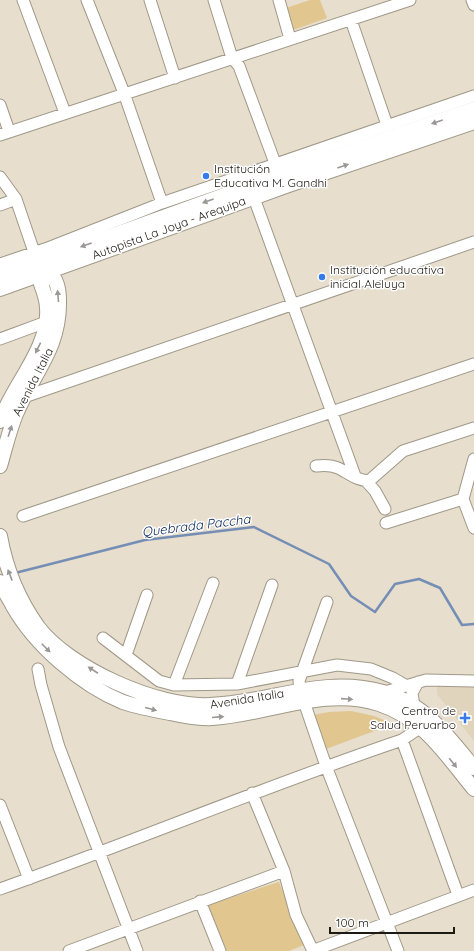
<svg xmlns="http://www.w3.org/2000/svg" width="474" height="951" font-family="Quicksand,sans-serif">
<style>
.built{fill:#e0d4bc}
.green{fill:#e1c690}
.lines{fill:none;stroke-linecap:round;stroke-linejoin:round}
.stream{stroke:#758eb5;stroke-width:2.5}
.minor-casing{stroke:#a09888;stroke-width:13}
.major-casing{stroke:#a09888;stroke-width:16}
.minor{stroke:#fff;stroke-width:11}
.major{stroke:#fff;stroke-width:14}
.oneway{fill:#999895}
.poi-dot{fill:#367be9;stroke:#fff;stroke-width:1.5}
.labels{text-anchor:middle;stroke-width:3;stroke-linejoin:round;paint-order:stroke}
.poi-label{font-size:12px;fill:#1d1913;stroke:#fff;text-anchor:start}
.street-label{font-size:12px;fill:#1d1913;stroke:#fff}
.water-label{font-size:13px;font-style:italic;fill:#072759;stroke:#fff}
</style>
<rect width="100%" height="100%" fill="#e7decd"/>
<path class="built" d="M 440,685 L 474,686 L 474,741 L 437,694 L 437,687 Z"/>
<path class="green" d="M 310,0 L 320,0 L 327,18 L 293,30 L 286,8 Z
M 351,711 L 374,716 L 393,724 L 326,749 L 313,715 L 329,712 Z
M 279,882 L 304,945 L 289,951 L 227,951 L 208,905 Z"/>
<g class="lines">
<path class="stream" d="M 15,573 L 145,540 L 254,527 L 329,564 L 351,596 L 375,612 L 395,584 L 419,579 L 440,588 L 462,625 L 474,624"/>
<g class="minor-casing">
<path id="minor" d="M 23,0 L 65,113
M 87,0 L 124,93 L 162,203
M 150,0 L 175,78
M 214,0 L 232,58 L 239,66 L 275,163
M 279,0 L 290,39
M 472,0 L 474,5
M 351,20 L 387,125
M 0,105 L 9,131
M 0,135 L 410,0
M 0,177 L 16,199 L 34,252 L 40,256
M 254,198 L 355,476
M 0,205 L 16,199
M 0,264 L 45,249 L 162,203 L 474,96
M 0,339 L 46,322
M 21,398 L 474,242
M 474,459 L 463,499 L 474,528
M 316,466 C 324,465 331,465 338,468 C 347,472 360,483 370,480 L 403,451 L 474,428
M 366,481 L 375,491 L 385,509
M 23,516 L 474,364
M 386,523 L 463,499
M 327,602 L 299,681 L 300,690 L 326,766 L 398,951
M 103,638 L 159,681 L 174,685 L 237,684 L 337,665 L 371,669 L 393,678 L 405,685
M 126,655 L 147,595
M 38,669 L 41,685 L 59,747 L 137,951
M 237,684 L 272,585
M 174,685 L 213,583
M 385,692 L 426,680 L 474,681
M 414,706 L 412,693 L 418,682
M 402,740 L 458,895
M 252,793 L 284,871 L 296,915 L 313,951
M 0,805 L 29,879
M 0,889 C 135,841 266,786 402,740 L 421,727
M 200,901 L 220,951
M 69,951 L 284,871
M 312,951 L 474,890"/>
</g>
<g class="major-casing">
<path id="major" d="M 0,276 L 280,175 L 474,109
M 0,289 L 286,186 L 474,122
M 0,421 C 13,385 50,347 47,308 C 47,300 44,292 41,284 L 49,271 C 57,280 59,289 59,301 C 60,349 33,373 16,414 C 9,431 5,449 0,466
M 0,536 C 6,570 18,599 38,627 C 69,668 158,708 210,705 C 270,703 322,675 383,692 C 424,703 449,737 474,768
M 0,582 C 3,590 9,598 13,606 C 35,645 81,685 123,702 C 138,707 154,710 170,713 C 183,716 198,719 212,718 C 267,715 324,686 379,704 C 423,718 446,755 474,789"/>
</g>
<use href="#minor" class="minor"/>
<use href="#major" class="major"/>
</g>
<defs><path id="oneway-solid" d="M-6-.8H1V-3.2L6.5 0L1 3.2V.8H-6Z"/></defs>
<g class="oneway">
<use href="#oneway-solid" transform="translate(437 122) rotate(161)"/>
<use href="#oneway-solid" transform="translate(343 166) rotate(-19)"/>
<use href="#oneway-solid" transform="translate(208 201) rotate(160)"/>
<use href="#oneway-solid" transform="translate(86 245) rotate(160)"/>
<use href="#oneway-solid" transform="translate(58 296) rotate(-95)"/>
<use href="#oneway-solid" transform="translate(38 348) rotate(116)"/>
<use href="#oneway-solid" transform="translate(10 431) rotate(-72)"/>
<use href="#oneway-solid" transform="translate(10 575) rotate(-111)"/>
<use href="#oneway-solid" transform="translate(46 648) rotate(45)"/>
<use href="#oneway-solid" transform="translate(93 670) rotate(-147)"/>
<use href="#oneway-solid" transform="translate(347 699) rotate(4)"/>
<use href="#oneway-solid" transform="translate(151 709) rotate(15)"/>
<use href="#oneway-solid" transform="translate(218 717) rotate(-5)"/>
<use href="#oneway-solid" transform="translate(453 763) rotate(51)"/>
</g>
<g class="poi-dot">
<circle cx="206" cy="176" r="4"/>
<circle cx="322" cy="277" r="4"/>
<path d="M463 712h4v4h4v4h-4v4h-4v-4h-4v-4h4z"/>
</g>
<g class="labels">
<g class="poi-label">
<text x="214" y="173">Institución<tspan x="214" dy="14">Educativa M. Gandhi</tspan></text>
<text x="330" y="274">Institución educativa<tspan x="330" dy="14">inicial Aleluya</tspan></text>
<text x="456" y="715" text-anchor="end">Centro de<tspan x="456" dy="14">Salud Peruarbo</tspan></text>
</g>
<g class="street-label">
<text transform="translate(169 228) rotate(-20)" y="4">Autopista La Joya - Arequipa</text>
<text transform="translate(33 382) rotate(-63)" y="4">Avenida Italia</text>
<text transform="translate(247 699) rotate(-9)" y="4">Avenida Italia</text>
</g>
<g class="water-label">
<text transform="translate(196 525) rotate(-7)" y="5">Quebrada Paccha</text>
</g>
</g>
<path d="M330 927v6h124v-6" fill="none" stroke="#1d1913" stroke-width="2"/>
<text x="336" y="927" font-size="12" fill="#1d1913" stroke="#ffffff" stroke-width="3" paint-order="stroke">100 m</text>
</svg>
